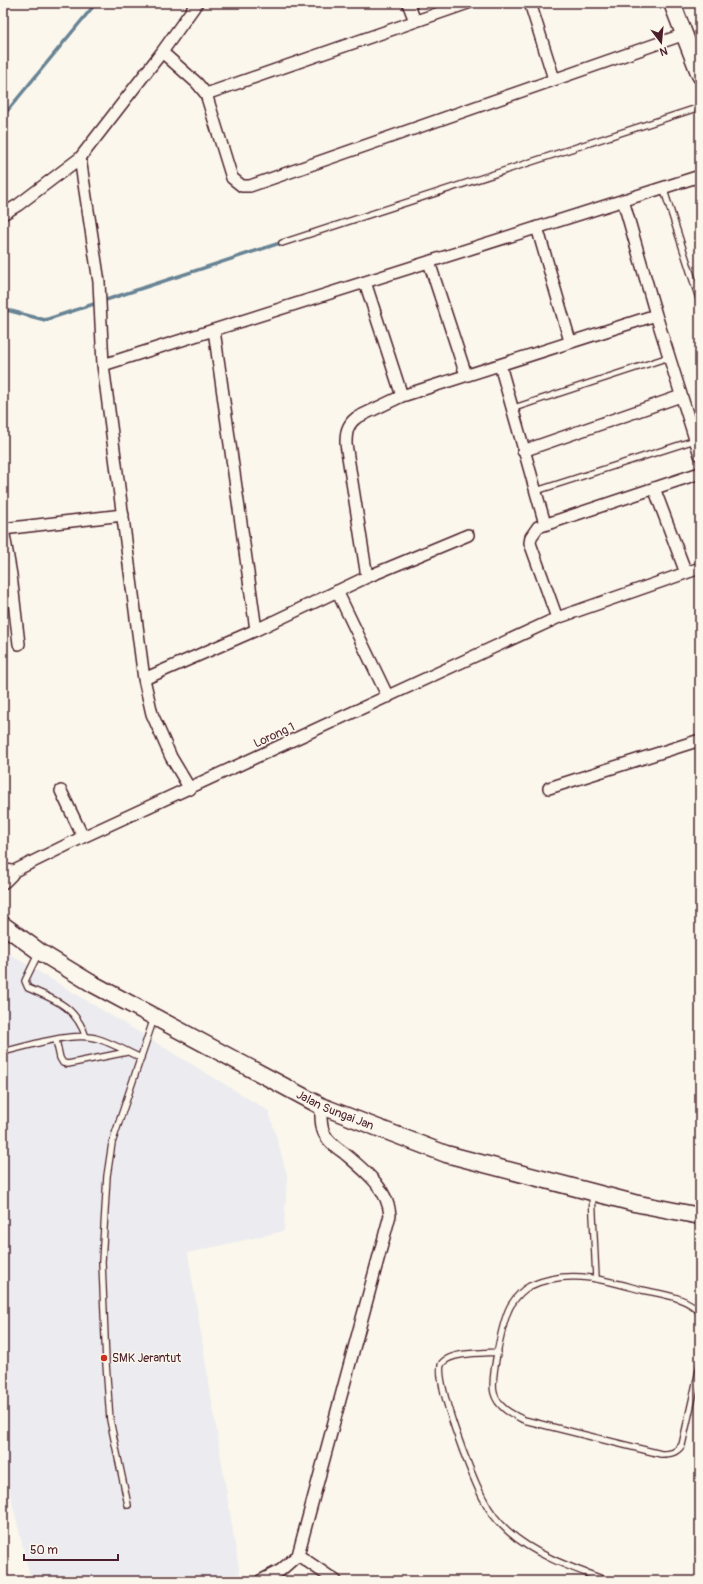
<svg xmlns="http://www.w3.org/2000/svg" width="703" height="1584" font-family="Pangolin,sans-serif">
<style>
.built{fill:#ececf0}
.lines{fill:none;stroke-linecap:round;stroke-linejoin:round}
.stream{stroke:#678394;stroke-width:3.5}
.lane-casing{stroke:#4a1f2b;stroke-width:8}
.street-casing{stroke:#4a1f2b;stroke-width:14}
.secondary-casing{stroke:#4a1f2b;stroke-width:19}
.lane{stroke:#fbf7ec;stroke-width:5.5}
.street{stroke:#fbf7ec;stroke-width:11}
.secondary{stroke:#fbf7ec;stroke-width:16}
.poi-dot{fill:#c8321e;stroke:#fbf7ec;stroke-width:1.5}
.labels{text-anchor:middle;stroke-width:3;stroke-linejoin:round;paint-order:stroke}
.street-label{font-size:12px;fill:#4a1f2b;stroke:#fbf7ec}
.poi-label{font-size:12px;fill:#4a1f2b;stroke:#fbf7ec;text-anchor:start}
</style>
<rect width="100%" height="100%" fill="#fbf7ec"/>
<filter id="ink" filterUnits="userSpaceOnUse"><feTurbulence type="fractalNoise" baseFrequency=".025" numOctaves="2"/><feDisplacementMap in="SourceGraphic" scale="8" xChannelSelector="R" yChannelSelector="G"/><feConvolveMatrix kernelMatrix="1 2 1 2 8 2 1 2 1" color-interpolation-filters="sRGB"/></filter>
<g filter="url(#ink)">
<path class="built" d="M 3,950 L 269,1111 L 287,1175 L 284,1231 L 188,1253 L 240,1575 L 223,1581 L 31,1581 L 3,1464 Z"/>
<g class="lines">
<path class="stream" d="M 3,116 L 96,3
M 3,309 L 45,320 L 283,242"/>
<g class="lane-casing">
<path id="lane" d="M 663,187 L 700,302
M 282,243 L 700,107
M 511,409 L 669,357
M 536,491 L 695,440
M 39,952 L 25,981 L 28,988 C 56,1000 75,1006 86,1037
M 56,1040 L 60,1058 L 63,1063 L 68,1064 L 127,1052
M 3,1052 C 29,1046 69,1032 95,1038 C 110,1042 126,1051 141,1058
M 592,1194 L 596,1278
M 700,1313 C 689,1297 660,1294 642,1290 C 604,1280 569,1268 530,1286 C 522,1290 516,1297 511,1305 C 503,1318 490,1379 494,1393 C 498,1408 512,1414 524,1420 L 661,1454 C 671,1454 676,1453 682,1445 L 700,1366
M 498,1352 C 484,1353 451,1352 442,1363 C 432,1377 474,1483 484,1500 C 490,1512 498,1522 508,1531 C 534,1555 575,1569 608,1581
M 128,1505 L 110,1420 L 106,1363 L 102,1262 L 107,1176 L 112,1143 L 154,1018"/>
</g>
<g class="street-casing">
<path id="street" d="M 408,3 L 415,21
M 530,3 L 554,79
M 162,52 L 197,83 L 206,94 L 232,178 L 242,186 L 250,186 L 685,34
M 206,94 L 468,3
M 80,158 L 99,282 L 103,365 L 144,679 L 152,714 L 171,757 L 190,789
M 623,200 L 656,315 L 700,455
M 3,214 L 18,205 L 80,158 L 162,52 L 197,3
M 537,227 L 570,341
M 429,262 L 466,375
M 365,282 L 402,396
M 214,330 L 256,630
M 103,365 L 700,176
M 500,365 L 545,524
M 523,451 L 681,396
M 654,488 L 686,573
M 3,529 L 123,515
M 3,529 L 11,575 L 19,644
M 367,577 L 346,444 C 346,433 347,425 356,418 L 402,396 L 656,315
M 337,591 L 388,697
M 557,618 L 530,543 L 531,537 L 538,527 L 700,473
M 144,679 L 256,630 L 367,577 L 468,535
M 549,788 L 700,740
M 61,791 L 83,837
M 4,876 L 83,837 L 557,618 L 700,568
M 298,1555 L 336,1581
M 260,1581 L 281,1570 L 298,1555 L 390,1215 C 388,1188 364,1170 344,1153 C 337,1148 328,1142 324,1133 C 320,1125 321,1115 321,1106"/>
</g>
<g class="secondary-casing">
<g id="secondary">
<path d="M 672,3 L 700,75"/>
<path d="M 3,880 L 10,873"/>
<path id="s1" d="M 3,925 L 40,952 L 91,983 L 321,1106 L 446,1154 L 634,1203 L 700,1216"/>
</g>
</g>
<use href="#lane" class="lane"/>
<use href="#street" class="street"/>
<use href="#secondary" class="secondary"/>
</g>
</g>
<circle class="poi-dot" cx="104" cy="1358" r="4"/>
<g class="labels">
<g class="street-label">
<text transform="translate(274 735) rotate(-25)" y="4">Lorong 1</text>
<text dy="4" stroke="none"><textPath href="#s1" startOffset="381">Jalan Sungai Jan</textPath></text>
</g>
<g class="poi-label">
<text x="112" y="1362">SMK Jerantut</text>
</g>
</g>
<rect width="703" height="1584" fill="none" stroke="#fbf7ec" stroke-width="16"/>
<rect x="8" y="8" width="687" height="1568" fill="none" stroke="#4a1f2b" stroke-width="1.5" filter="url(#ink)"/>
<g transform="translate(661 42) rotate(164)" stroke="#fbf7ec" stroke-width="3" paint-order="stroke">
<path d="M0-3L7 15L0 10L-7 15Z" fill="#4a1f2b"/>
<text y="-6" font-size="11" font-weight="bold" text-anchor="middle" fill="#4a1f2b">N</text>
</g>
<path d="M24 1554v6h94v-6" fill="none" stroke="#4a1f2b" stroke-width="2"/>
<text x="30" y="1554" font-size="12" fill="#4a1f2b" stroke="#fbf7ec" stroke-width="3" paint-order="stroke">50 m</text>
</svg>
